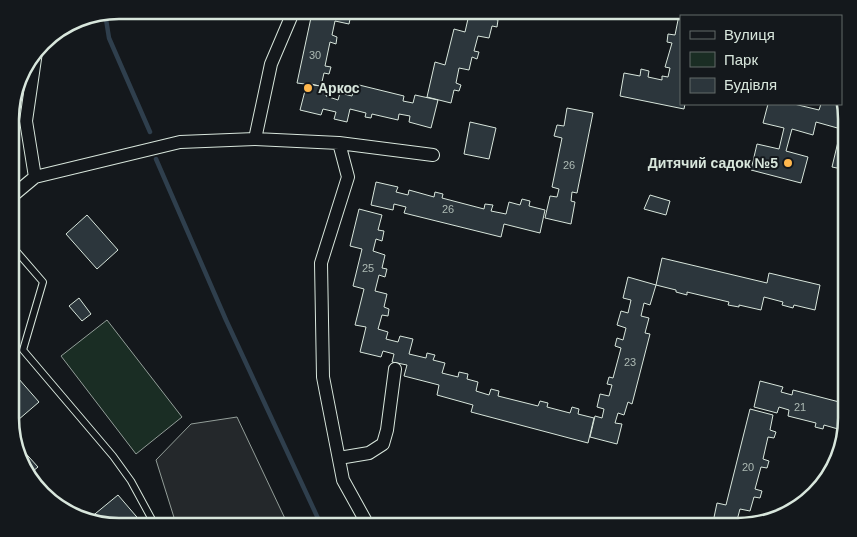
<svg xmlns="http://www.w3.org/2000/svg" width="857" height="537" font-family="Helvetica,sans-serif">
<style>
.green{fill:#1a2d24;stroke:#939e99}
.parking{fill:#24282b;stroke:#939e99}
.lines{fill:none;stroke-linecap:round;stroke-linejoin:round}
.stream{stroke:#2f3f4d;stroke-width:4.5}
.building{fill:#2c363c;stroke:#d8e6dc}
.lane-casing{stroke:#d8e6dc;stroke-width:8}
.street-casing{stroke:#d8e6dc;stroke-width:14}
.lane{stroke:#14181c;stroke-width:6}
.street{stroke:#14181c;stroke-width:12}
.poi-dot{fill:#ffb74d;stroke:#14181c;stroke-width:2}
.labels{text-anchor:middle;stroke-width:4;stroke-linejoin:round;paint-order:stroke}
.number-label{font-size:11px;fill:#adbab4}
.poi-label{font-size:14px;font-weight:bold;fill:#d8e6dc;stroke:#14181c;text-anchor:start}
.rim{fill:none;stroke:#d8e6dc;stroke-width:2.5}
</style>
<rect width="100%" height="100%" fill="#14181c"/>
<path class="green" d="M 107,320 L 182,417 L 136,454 L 61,356 Z"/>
<path class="parking" d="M 237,417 L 289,527 L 177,527 L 156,460 L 191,424 Z"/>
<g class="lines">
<path class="stream" d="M 105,13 L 109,38 L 150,132
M 156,159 L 226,320 L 322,527"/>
</g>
<path class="building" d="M 327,10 L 356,10 L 352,10 L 349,24 L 335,21 L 332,35 L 337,37 L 336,44 L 330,42 L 325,66 L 331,67 L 329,74 L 324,73 L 321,86 L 297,83 L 312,13 L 326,16 Z
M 470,10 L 496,10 L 494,19 L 498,20 L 497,27 L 492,26 L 489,38 L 478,36 L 474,51 L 479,52 L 477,59 L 472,57 L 469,70 L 459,68 L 456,83 L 461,85 L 459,91 L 454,90 L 451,103 L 427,97 L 435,62 L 445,65 L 454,29 L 465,32 Z
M 534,10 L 567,10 L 565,17 Z
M 680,10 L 703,10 L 702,16 L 681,16 L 681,104 L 685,104 L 684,109 L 620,96 L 624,73 L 640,76 L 641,69 L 649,71 L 648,77 L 662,80 L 662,76 L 668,77 L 670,68 L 665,67 L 672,43 L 667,42 L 668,34 L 675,35 Z
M 307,83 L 328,88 L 326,96 L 338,100 L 340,93 L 352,96 L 355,84 L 404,96 L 403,101 L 413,103 L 415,95 L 438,100 L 431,128 L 409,122 L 410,116 L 399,114 L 398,120 L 372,114 L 371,118 L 365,117 L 366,113 L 350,109 L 347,122 L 334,119 L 336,112 L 323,109 L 321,115 L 300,110 Z
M 841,102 L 844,103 L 847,111 L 847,170 L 832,167 L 841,129 L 816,122 L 813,135 L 792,129 L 786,151 L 808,157 L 801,183 L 751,170 L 757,144 L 779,149 L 784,128 L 763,123 L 768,104 L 794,104 L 819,110 L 821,104 L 841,104 Z
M 567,108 L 593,113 L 577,193 L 572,192 L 571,201 L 575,202 L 571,224 L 545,218 L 550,196 L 557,197 L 559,189 L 552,187 L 562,138 L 554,136 L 557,125 L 564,126 Z
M 470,122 L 496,128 L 489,159 L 464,154 Z
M 376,182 L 398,187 L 396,192 L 408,195 L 409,190 L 434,197 L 435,192 L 443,194 L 442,198 L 484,209 L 485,204 L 493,205 L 491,211 L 506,214 L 509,202 L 520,205 L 522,199 L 530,201 L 529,206 L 545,210 L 540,233 L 504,224 L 501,237 L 404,213 L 406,207 L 394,204 L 393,210 L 371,205 Z
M 650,195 L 670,201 L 666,215 L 644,209 Z
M 359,209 L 382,215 L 378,230 L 384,231 L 382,241 L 376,239 L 373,251 L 385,255 L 382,268 L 387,269 L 385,277 L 379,275 L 375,291 L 387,294 L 384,307 L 389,309 L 388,316 L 382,315 L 378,329 L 388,332 L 386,339 L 398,342 L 400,336 L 413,339 L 409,354 L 426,358 L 427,353 L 435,355 L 433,360 L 445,363 L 442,373 L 458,377 L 459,372 L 468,374 L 467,379 L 478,382 L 476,391 L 489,395 L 491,389 L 499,391 L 498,396 L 538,406 L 540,401 L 548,403 L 547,407 L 570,413 L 572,407 L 579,409 L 578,414 L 594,418 L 588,443 L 471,412 L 473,405 L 437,395 L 439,385 L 404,376 L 407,365 L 392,362 L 394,354 L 383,351 L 381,357 L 360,352 L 366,327 L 355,325 L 364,289 L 353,286 L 362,249 L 350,246 Z
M 87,215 L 118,250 L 97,269 L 66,234 Z
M 662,258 L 767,283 L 769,273 L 820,285 L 815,310 L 794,305 L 793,308 L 782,305 L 783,302 L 764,297 L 761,310 L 739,305 L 739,307 L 728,305 L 729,302 L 687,292 L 687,295 L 676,292 L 676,290 L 656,285 Z
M 11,265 L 19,275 L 11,282 Z
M 628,277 L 656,285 L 650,305 L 644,303 L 641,316 L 649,318 L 645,333 L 650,334 L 632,404 L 628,402 L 624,415 L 618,413 L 615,423 L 622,424 L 617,444 L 590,437 L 595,416 L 602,418 L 604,409 L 597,407 L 600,394 L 609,396 L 612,385 L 607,384 L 609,377 L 613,378 L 621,348 L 615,346 L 617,338 L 623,340 L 626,328 L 617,325 L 621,311 L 628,313 L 631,300 L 623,298 Z
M 79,298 L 91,314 L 82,321 L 69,306 Z
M 11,370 L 39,402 L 11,426 Z
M 760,381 L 783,387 L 781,392 L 792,395 L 793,390 L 847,404 L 847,425 L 844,432 L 845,431 L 824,425 L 823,429 L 815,427 L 816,423 L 788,416 L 789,410 L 779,407 L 777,413 L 754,407 Z
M 750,409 L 773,415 L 770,430 L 776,432 L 774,438 L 768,437 L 763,459 L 769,461 L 767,468 L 761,467 L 755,489 L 762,491 L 760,498 L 754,497 L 750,511 L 740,509 L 736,524 L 742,527 L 712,527 L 717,503 L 726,505 Z
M 20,447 L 38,467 L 27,476 L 17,449 Z
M 118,495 L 142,523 L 138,527 L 118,527 L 90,518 Z"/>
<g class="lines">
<g class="lane-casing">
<path id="lane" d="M 11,245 L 43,282 L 23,350 L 113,456 L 131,481 L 156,527"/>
</g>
<g class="street-casing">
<path id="street" d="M 255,139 L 271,64 L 294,10
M 339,143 L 348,177 L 321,263 L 323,377 L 343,480 L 369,527
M 35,177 L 26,121 L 36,52
M 11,197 L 35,177 L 180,142 L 255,139 L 339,143 L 433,155
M 339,458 L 369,453 L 383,444 L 387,430 L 395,369"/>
</g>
<use href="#lane" class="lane"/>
<use href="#street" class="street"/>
</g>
<g class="poi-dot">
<circle cx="308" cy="88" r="5"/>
<circle cx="788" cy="163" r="5"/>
</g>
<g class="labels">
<g class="number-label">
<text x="315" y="59">30</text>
<text x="569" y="169">26</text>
<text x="448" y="213">26</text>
<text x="368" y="272">25</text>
<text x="630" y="366">23</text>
<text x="800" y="411">21</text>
<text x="748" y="471">20</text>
</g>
<g class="poi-label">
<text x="318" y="93">Аркос</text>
<text x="778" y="168" text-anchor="end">Дитячий садок №5</text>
</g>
</g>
<path d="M0 0H857V537H0ZM119 19H738A100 100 0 0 1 838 119V418A100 100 0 0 1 738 518H119A100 100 0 0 1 19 418V119A100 100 0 0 1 119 19Z" fill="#14181c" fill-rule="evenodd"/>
<path class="rim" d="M119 19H738A100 100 0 0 1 838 119V418A100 100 0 0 1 738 518H119A100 100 0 0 1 19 418V119A100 100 0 0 1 119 19Z"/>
<rect x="680" y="15" width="162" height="90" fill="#14181c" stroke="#626a69"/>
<rect x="690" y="31" width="25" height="8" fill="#14181c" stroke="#626a69"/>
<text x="724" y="40" font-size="15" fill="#d8e6dc">Вулиця</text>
<rect x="690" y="52" width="25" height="15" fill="#1a2d24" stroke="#626a69"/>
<text x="724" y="65" font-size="15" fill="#d8e6dc">Парк</text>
<rect x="690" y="78" width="25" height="15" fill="#2c363c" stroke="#626a69"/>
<text x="724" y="90" font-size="15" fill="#d8e6dc">Будівля</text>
</svg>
